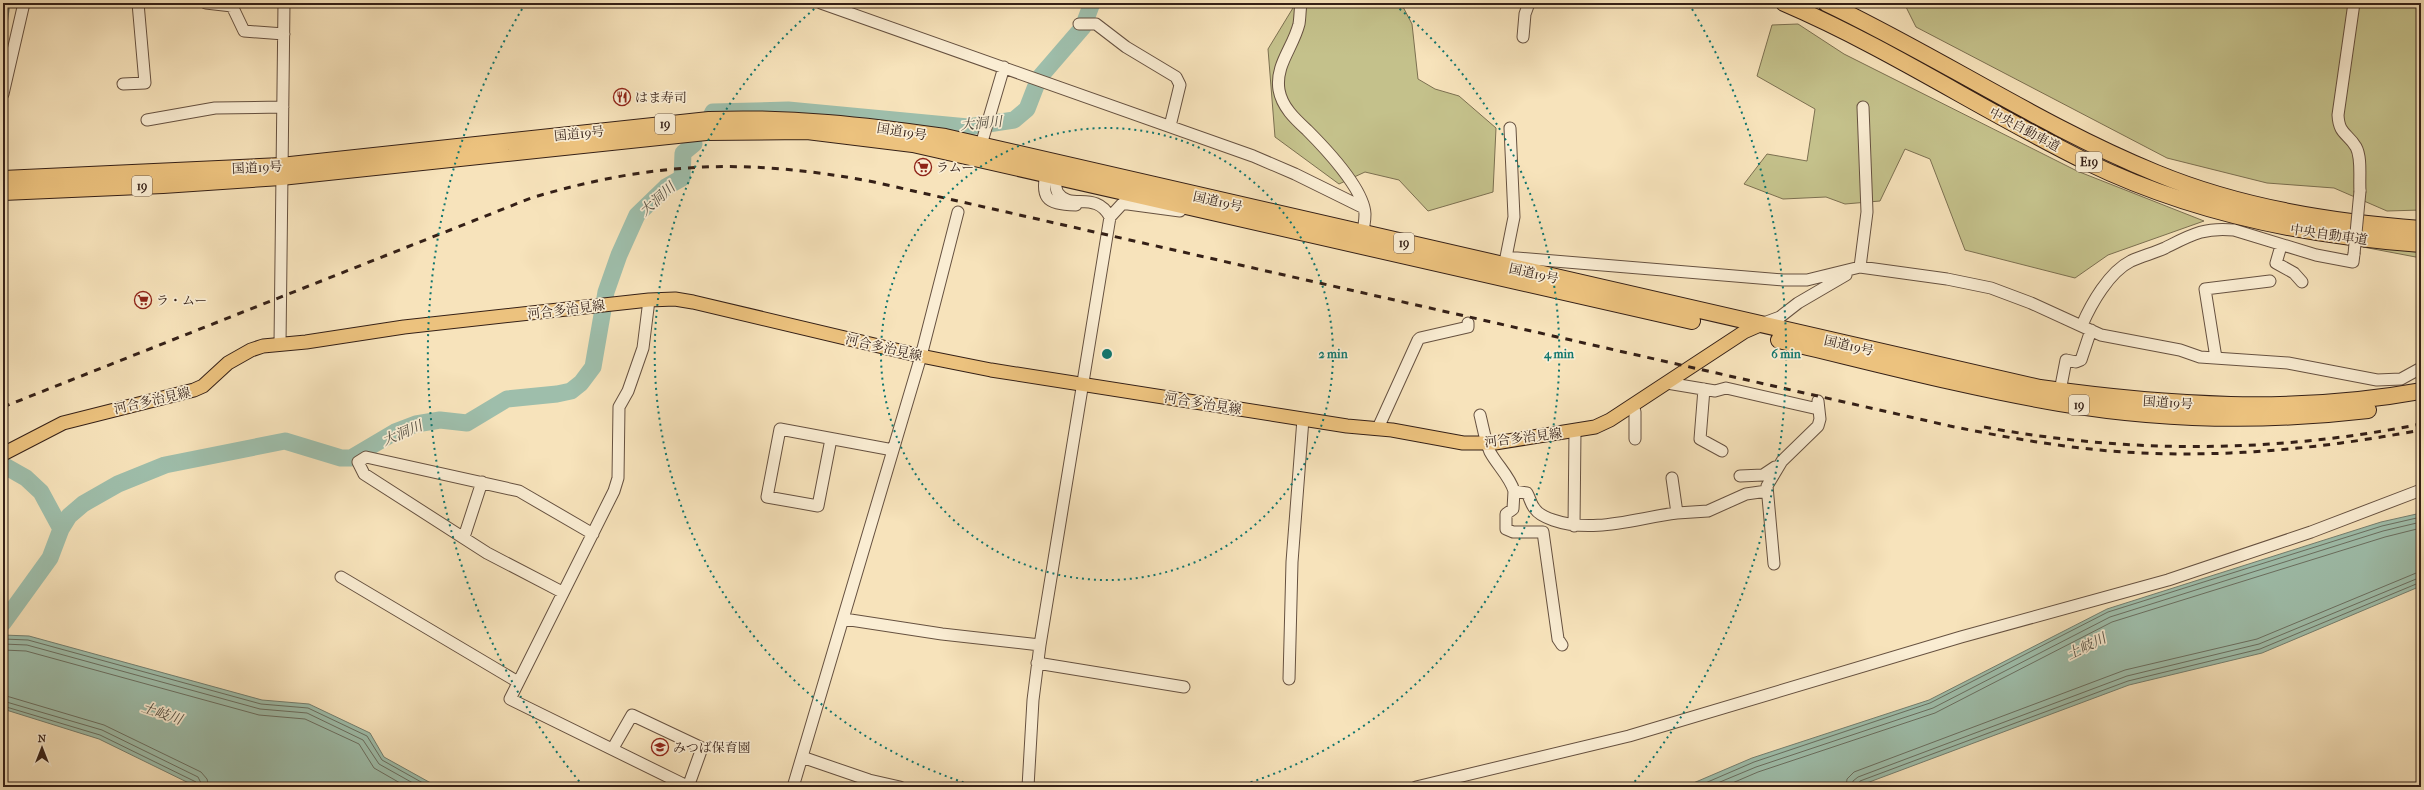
<svg xmlns="http://www.w3.org/2000/svg" width="2424" height="790" font-family="'IM FELL French Canon','Noto Serif JP',serif">
<style>
.green{fill:#c4c18b;stroke:#7c7051}
.water{fill:#9ebeab;stroke:#747f70}
.lines{fill:none;stroke-linecap:round;stroke-linejoin:round}
.shore{stroke:#6a6f61;stroke-width:1}
.stream{stroke:#747f70;stroke-width:3}
.river{stroke:#9ebeab;stroke-width:17}
.minor-casing{stroke:#665140;stroke-width:13}
.major-casing{stroke:#352017;stroke-width:15}
.highway-casing{stroke:#352017;stroke-width:18}
.minor{stroke:#faedd3;stroke-width:11}
.major{stroke:#ecc27e;stroke-width:13}
.highway{stroke:#ecc27e;stroke-width:16}
.rail{stroke:#352017;stroke-width:3;stroke-dasharray:7 7;stroke-linecap:butt}
.minor-bridge-casing{stroke:#665140;stroke-width:13;stroke-linecap:butt}
.minor-bridge{stroke:#faedd3;stroke-width:11}
.ring{fill:none;stroke:#0f766e;stroke-width:2;stroke-dasharray:2 4}
.labels{text-anchor:middle;stroke-width:3.5;stroke-linejoin:round;paint-order:stroke}
.shield{fill:#faedd3;stroke:#705e4f;stroke-width:1}
.shield-label{font-size:12px;font-weight:bold;fill:#352017}
.poi-label{font-size:13px;fill:#352017;stroke:#faedd3;text-anchor:start}
.street-label{font-size:13px;fill:#352017;stroke:#faedd3}
.water-label{font-size:14px;font-style:italic;fill:#544f43;stroke:#faedd3}
.centre{fill:#0f766e;stroke:#faedd3;stroke-width:2}
.ring-label{font-size:12px;text-anchor:middle;font-weight:bold;fill:#0f766e;stroke:#faedd3;stroke-width:3.5;stroke-linejoin:round;paint-order:stroke}
</style>
<rect width="100%" height="100%" fill="#f7e3bb"/>
<filter id="stains"><feTurbulence type="fractalNoise" baseFrequency=".005" numOctaves="4"/><feColorMatrix values="0 0 0 0 .2 0 0 0 0 .09 0 0 0 0 .02 0 0 0 .5 -.17"/></filter>
<radialGradient id="worn" r=".72"><stop offset=".6" stop-color="#630" stop-opacity="0"/><stop offset="1" stop-color="#630" stop-opacity=".3"/></radialGradient>
<path class="green" d="M 1296,3 L 1401,3 L 1412,24 L 1418,79 L 1435,89 L 1459,96 L 1496,128 L 1493,192 L 1428,211 L 1399,180 L 1365,172 L 1339,184 L 1275,137 L 1268,49 Z
M 1904,3 L 2421,3 L 2421,210 L 2387,211 L 2334,188 L 2267,183 L 2167,158 L 1916,27 Z
M 1798,24 L 1844,54 L 2077,171 L 2204,221 L 2108,255 L 2075,278 L 1965,250 L 1930,159 L 1905,149 L 1880,201 L 1845,204 L 1826,197 L 1783,199 L 1744,184 L 1767,154 L 1807,161 L 1815,109 L 1757,76 L 1772,25 Z
M 2363,247 L 2421,250 L 2421,258 Z"/>
<path class="water" d="M 2421,513 L 2421,586 L 2262,653 L 2129,685 L 1856,787 L 1684,787 L 1752,758 L 1929,700 L 2107,609 L 2381,522 Z
M 3,635 L 29,636 L 262,700 L 309,704 L 370,733 L 384,757 L 438,787 L 197,787 L 99,739 L 3,709 Z"/>
<g class="lines">
<path class="shore" d="M 3,639 L 28,640 L 261,704 L 308,708 L 367,736 L 382,760 L 430,787
M 3,644 L 27,645 L 260,709 L 307,713 L 363,740 L 379,764 L 420,787
M 3,650 L 26,651 L 259,715 L 305,719 L 359,744 L 374,768 L 407,787
M 3,695 L 104,725 L 201,772 L 207,779 L 209,787
M 3,701 L 102,730 L 198,777 L 203,787
M 3,706 L 100,735 L 196,782 L 198,787
M 1696,787 L 1754,762 L 1930,703 L 2108,612 L 2382,526 L 2421,517
M 1708,787 L 1756,767 L 1933,708 L 2110,617 L 2383,531 L 2421,522
M 1723,787 L 1758,772 L 1935,713 L 2112,622 L 2385,537 L 2421,528
M 1846,787 L 1847,779 L 1854,772 L 2125,670 L 2257,639 L 2421,571
M 1852,787 L 1853,781 L 1858,777 L 2127,676 L 2259,644 L 2421,577
M 1857,787 L 1860,781 L 2128,681 L 2260,649 L 2421,582"/>
<path class="stream" d="M 3,46 L 9,3"/>
<path class="river" d="M 712,114 L 713,112 L 788,110 L 968,127 L 1014,120 L 1027,109 L 1039,78 L 1083,27 L 1092,3
M 3,465 L 26,478 L 41,492 L 61,529 L 50,558 L 3,623
M 61,529 L 69,516 L 83,504 L 118,484 L 165,465 L 285,441 L 341,458 L 351,458 L 395,432 L 416,424 L 440,420 L 467,423 L 507,399 L 557,394 L 571,391 L 581,383 L 593,367 L 606,292 L 619,255 L 637,215 L 666,187 L 682,178 L 683,153 L 694,144"/>
<g class="minor-casing">
<path id="minor" d="M 206,3 L 232,6 L 244,31 L 284,34
M 821,3 L 1253,156 L 1295,174 L 1364,208
M 1301,3 C 1300,10 1300,18 1299,24 C 1293,48 1275,65 1279,90 C 1282,107 1295,119 1307,130 C 1324,147 1364,189 1365,214 C 1365,222 1363,231 1361,238
M 2354,3 L 2338,115 C 2339,135 2348,133 2356,147 C 2362,158 2359,178 2360,191
M 1079,24 L 1096,24 L 1126,47 L 1176,77 L 1180,85 L 1170,126
M 1523,37 L 1525,14 L 1529,3
M 123,84 L 145,83 L 138,3
M 3,94 L 24,3
M 147,120 L 215,108 L 283,107
M 981,145 L 1004,67
M 1047,167 C 1041,198 1044,204 1076,205
M 1110,217 L 1122,204 L 1128,204 L 1180,211
M 2281,246 L 2276,263 L 2294,273 L 2302,282
M 1506,257 L 1514,217 L 1510,128
M 1860,267 L 1867,212 L 1863,107
M 1501,271 L 1506,257 L 1783,280 L 1807,280 L 1860,267 L 1947,279 L 1991,288 L 2031,303 L 2101,335 L 2180,350 L 2200,357 L 2288,363 L 2377,380 L 2401,379 L 2421,368
M 649,300 L 643,348 L 628,391 L 619,407 L 618,478 L 614,491 L 510,699 L 689,787
M 1761,324 L 1780,317 L 1798,303 L 1846,275
M 2082,325 C 2091,304 2109,272 2131,261 C 2142,256 2154,253 2165,248 C 2191,235 2204,227 2234,230 L 2316,255 L 2353,262 L 2354,254
M 280,344 L 284,3
M 2216,358 L 2205,289 L 2270,281
M 1667,383 L 1715,391 L 1726,388 L 1818,409
M 1704,389 L 1700,439 L 1722,451
M 2060,391 L 2066,360 L 2076,362 L 2081,360 L 2091,330
M 1633,405 L 1635,412 L 1635,439
M 1480,415 C 1483,427 1485,440 1490,452 C 1497,465 1510,477 1514,491 L 1527,493 C 1530,498 1531,505 1535,509 C 1539,515 1547,518 1553,520 C 1593,534 1636,518 1677,513
M 1378,428 L 1418,340 L 1420,338 L 1468,327 L 1468,323
M 831,439 L 818,506 L 767,497 L 780,429 L 893,450
M 1740,476 L 1763,475 L 1775,467
M 1672,478 L 1677,513 L 1708,511 L 1746,494 L 1767,491
M 1514,491 L 1513,509 L 1506,514 L 1506,529 L 1513,532 L 1543,532 L 1558,639 L 1562,645
M 1574,526 L 1575,431
M 464,537 L 482,482
M 1774,564 L 1767,486 L 1782,461 L 1818,426 L 1820,419 L 1818,401
M 341,577 L 518,682
M 562,592 L 487,553 L 364,474 L 358,462 L 366,457 L 519,491 L 593,534
M 844,619 L 942,634 L 1040,645
M 1037,663 L 1184,687
M 1289,679 L 1292,562 L 1303,419
M 613,748 L 632,715 L 702,748 L 688,787
M 802,757 L 869,780 L 900,787
M 793,787 L 921,356 L 958,212
M 1028,787 L 1033,700 L 1040,645 L 1110,217 C 1096,190 1070,211 1058,193 C 1054,187 1057,178 1053,171
M 1416,787 L 1629,736 L 1961,637 L 2168,580 L 2311,532 L 2421,490"/>
</g>
<g class="major-casing">
<path id="major" d="M 3,454 L 63,423 L 194,390 L 203,386 L 228,363 L 251,350 L 263,346 L 306,342 L 404,327 L 649,300 L 675,299 L 693,302 L 921,356 L 991,370 L 1347,426 L 1392,430 L 1463,443 L 1495,443 L 1595,427 L 1610,420 L 1744,332 L 1760,325"/>
</g>
<g class="highway-casing">
<path id="highway" d="M 1784,3 C 1889,48 1985,112 2087,162 C 2192,213 2305,236 2421,244
M 1826,3 C 1938,56 2041,126 2156,173 C 2241,208 2331,222 2421,229
M 3,179 L 281,166 L 709,120 C 791,117 864,125 945,137 L 2040,388 C 2166,406 2295,414 2421,391
M 3,192 L 163,185 L 281,177 L 706,132 L 807,131 L 913,144 L 1692,321
M 1779,340 C 1872,362 1965,387 2060,403 C 2161,420 2266,422 2368,410"/>
</g>
<use href="#minor" class="minor"/>
<use href="#major" class="major"/>
<use href="#highway" class="highway"/>
<path class="rail" d="M 3,407 L 531,198 C 655,161 748,158 874,182 L 1950,426 C 1999,436 2049,445 2099,450 C 2207,460 2315,450 2421,430
M 1984,427 C 2130,454 2275,453 2421,424"/>
<g class="minor-bridge-casing">
<path id="minor-bridge" d="M 2354,254 L 2360,191"/>
</g>
<use href="#minor-bridge" class="minor-bridge"/>
</g>
<g class="ring">
<circle cx="1107" cy="354" r="226"/>
<path d="M975 786A452 452 0 0 1 819 5M1395 5A452 452 0 0 1 1239 786"/>
<path d="M583 786A679 679 0 0 1 525 4M1689 4A679 679 0 0 1 1631 786"/>
</g>
<defs>
<g id="restaurant-ring" transform="scale(0.9)"><circle r="9.5" fill="#faedd3" stroke="#8f2418" stroke-width="1.5"/><path d="M-5-6h1v4h1v-4h1v4h1v-4h1v5L-1.5 .5V6h-2V.5L-5-1ZM5-6V6H3V1.5H1.5Q1.5-4 5-6Z" fill="#8f2418"/></g>
<g id="supermarket-ring" transform="scale(0.9)"><circle r="9.5" fill="#faedd3" stroke="#8f2418" stroke-width="1.5"/><path d="M-6-5.5h2.5l.6 2H6L4.5 2H-2.5L-4.4-4H-6ZM-1.5 3.2a1.3 1.3 0 1 0 .1 0ZM3 3.2a1.3 1.3 0 1 0 .1 0Z" fill="#8f2418"/></g>
<g id="school-ring" transform="scale(0.9)"><circle r="9.5" fill="#faedd3" stroke="#8f2418" stroke-width="1.5"/><path d="M0-5L7-2L0 1L-7-2ZM-4 1L0 2.5L4 1V4Q0 6-4 4Z" fill="#8f2418"/></g>
</defs>
<g fill-rule="evenodd">
<use href="#restaurant-ring" x="622" y="97"/>
<use href="#supermarket-ring" x="923" y="167"/>
<use href="#supermarket-ring" x="143" y="300"/>
<use href="#school-ring" x="660" y="747"/>
</g>
<g class="labels">
<g class="shield">
<rect x="655" y="114" width="20" height="20" rx="3"/>
<rect x="2076" y="152" width="26" height="20" rx="3"/>
<rect x="132" y="176" width="20" height="20" rx="3"/>
<rect x="1394" y="233" width="20" height="20" rx="3"/>
<rect x="2069" y="395" width="20" height="20" rx="3"/>
</g>
<g class="shield-label">
<text x="665" y="128">19</text>
<text x="2089" y="166">E19</text>
<text x="142" y="190">19</text>
<text x="1404" y="247">19</text>
<text x="2079" y="409">19</text>
</g>
<g class="poi-label">
<text x="635" y="102">はま寿司</text>
<text x="936" y="172">ラムー</text>
<text x="156" y="305">ラ・ムー</text>
<text x="673" y="752">みつば保育園</text>
</g>
<g class="street-label">
<text transform="translate(2025 129) rotate(28)" y="5">中央自動車道</text>
<text transform="translate(902 131) rotate(9)" y="5">国道19号</text>
<text transform="translate(579 133) rotate(-6)" y="5">国道19号</text>
<text transform="translate(257 167) rotate(-3)" y="5">国道19号</text>
<text transform="translate(1218 201) rotate(13)" y="5">国道19号</text>
<text transform="translate(2329 234) rotate(8)" y="5">中央自動車道</text>
<text transform="translate(1534 273) rotate(13)" y="5">国道19号</text>
<text transform="translate(566 309) rotate(-7)" y="5">河合多治見線</text>
<text transform="translate(1849 345) rotate(13)" y="5">国道19号</text>
<text transform="translate(884 347) rotate(13)" y="5">河合多治見線</text>
<text transform="translate(152 400) rotate(-13)" y="5">河合多治見線</text>
<text transform="translate(2168 402) rotate(4)" y="5">国道19号</text>
<text transform="translate(1203 403) rotate(9)" y="5">河合多治見線</text>
<text transform="translate(1523 437) rotate(-7)" y="5">河合多治見線</text>
</g>
<g class="water-label">
<text transform="translate(981 123) rotate(-5)" y="5">大洞川</text>
<text transform="translate(657 199) rotate(-42)" y="5">大洞川</text>
<text transform="translate(402 433) rotate(-23)" y="5">大洞川</text>
<text transform="translate(2086 646) rotate(-26)" y="5">土岐川</text>
<text transform="translate(162 713) rotate(19)" y="5">土岐川</text>
</g>
</g>
<circle cx="1107" cy="354" r="6" class="centre"/>
<g class="ring-label">
<text x="1333" y="358">2 min</text>
<text x="1559" y="358">4 min</text>
<text x="1786" y="358">6 min</text>
</g>
<rect width="2424" height="790" fill="none" stroke="#f7e3bb" stroke-width="16"/>
<rect x="4" y="4" width="2416" height="782" fill="none" stroke="#352017" stroke-width="2"/>
<rect x="8" y="8" width="2408" height="774" fill="none" stroke="#352017"/>
<g transform="translate(42 748)" stroke="#faedd3" stroke-width="3" paint-order="stroke">
<path d="M0-3L7 15L0 10L-7 15Z" fill="#352017"/>
<text y="-6" font-size="11" font-weight="bold" text-anchor="middle" fill="#352017">N</text>
</g>
<rect width="100%" height="100%" filter="url(#stains)"/>
<rect width="100%" height="100%" fill="url(#worn)"/>
</svg>
